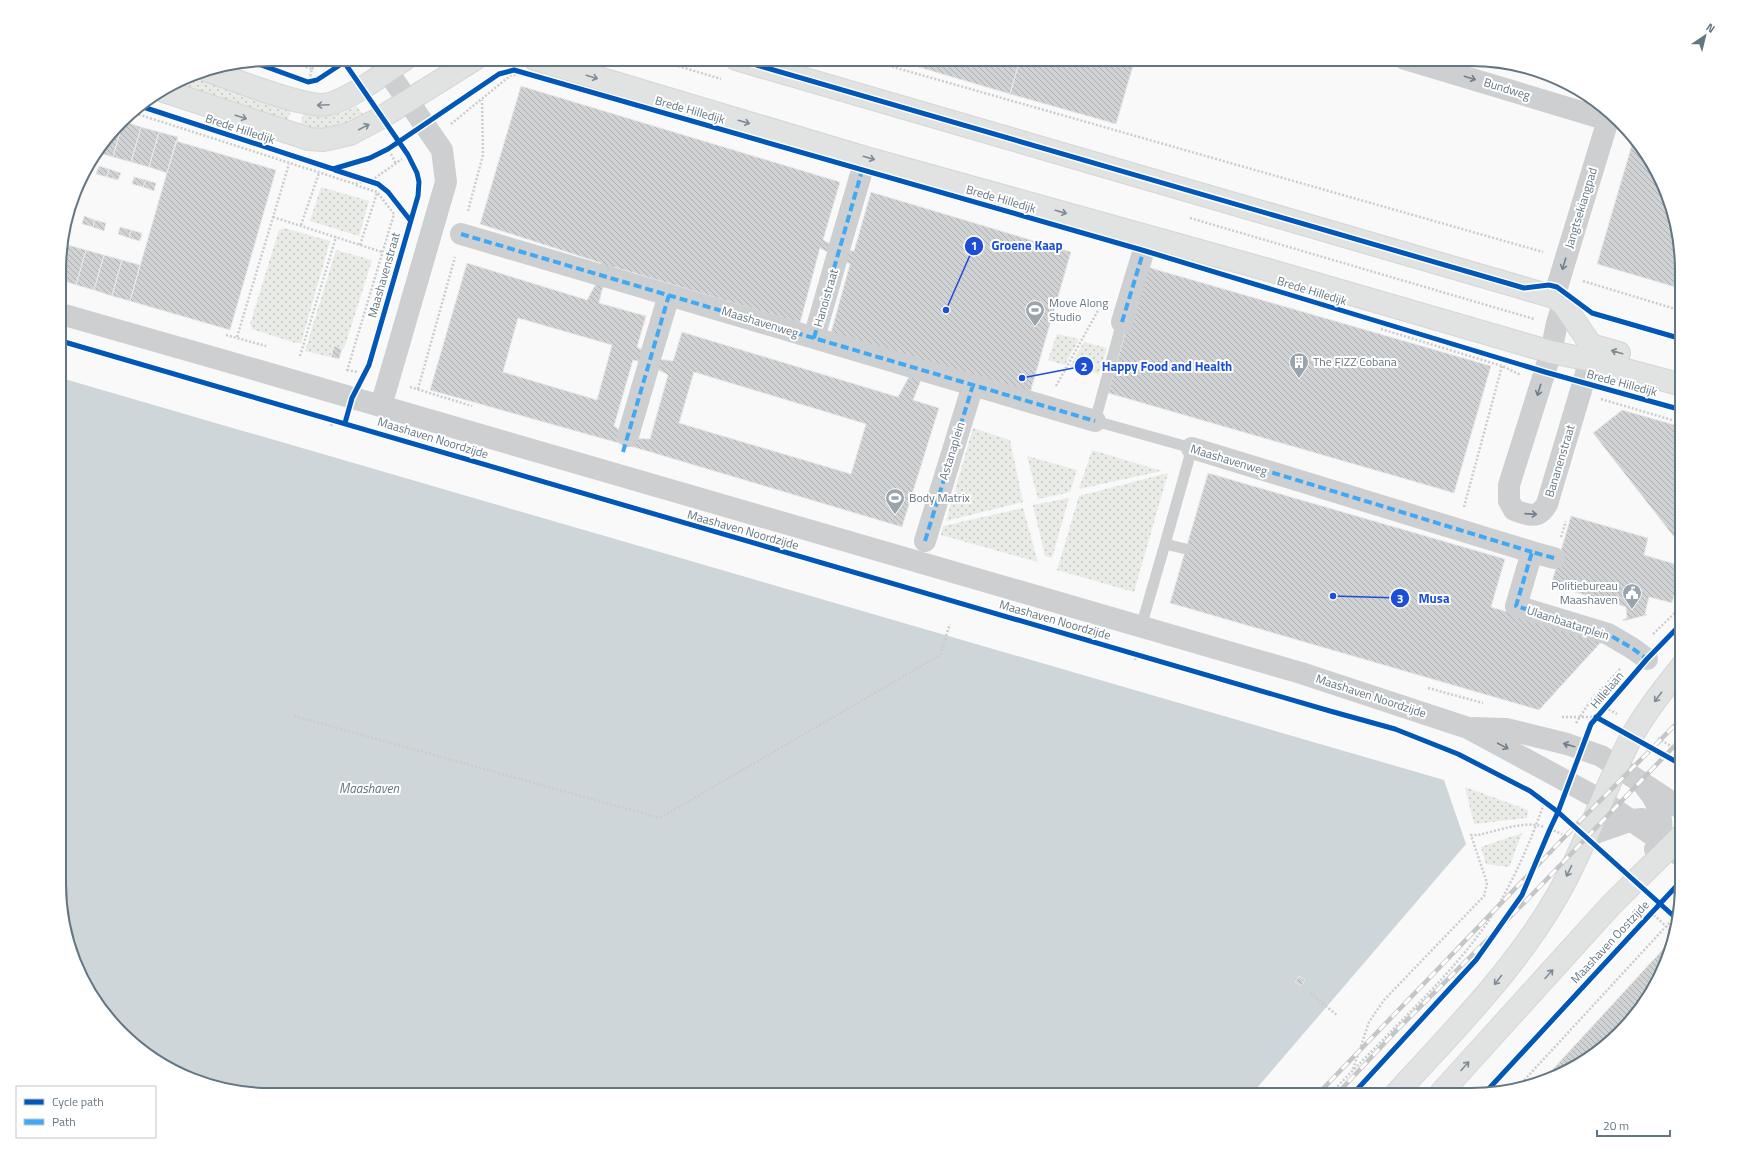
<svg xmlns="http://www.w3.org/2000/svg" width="1741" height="1154" font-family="'Titillium Web',sans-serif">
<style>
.grass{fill:url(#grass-dots)}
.water{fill:#ced6d9}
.building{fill:url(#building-back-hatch);stroke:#e8e8e8;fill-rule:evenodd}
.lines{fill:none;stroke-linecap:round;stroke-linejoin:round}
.secondary-casing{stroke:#d5d6d7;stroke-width:24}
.path{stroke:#cbcccd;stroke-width:2.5;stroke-dasharray:2 2;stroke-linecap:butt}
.lane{stroke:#cecfd0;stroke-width:11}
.street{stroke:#cecfd0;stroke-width:22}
.secondary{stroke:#e1e2e2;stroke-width:22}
.rail-casing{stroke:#c3c5c6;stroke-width:4.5}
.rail{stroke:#fff;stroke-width:3;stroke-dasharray:9;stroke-linecap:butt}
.quiet{stroke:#3fa9f5;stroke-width:4;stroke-dasharray:8 4;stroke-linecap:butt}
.cycleway-casing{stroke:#fff;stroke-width:8}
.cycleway{stroke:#0057b8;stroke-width:5}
.oneway{stroke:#7e8c96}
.oneway2{stroke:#707f8b}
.labels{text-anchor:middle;stroke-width:4;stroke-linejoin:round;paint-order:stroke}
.street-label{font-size:12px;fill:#657683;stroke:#fff}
.poi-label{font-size:12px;fill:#657683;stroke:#fff;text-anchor:start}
.water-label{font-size:13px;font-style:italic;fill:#60757c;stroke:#fff}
.rim{fill:none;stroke:#657683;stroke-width:2}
.leader{fill:none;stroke:#1d4ed8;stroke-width:1.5}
.callout-dot{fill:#1d4ed8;stroke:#fff;stroke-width:1.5}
.mark-label{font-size:12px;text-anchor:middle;font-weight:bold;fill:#fff}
.callout-label{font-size:13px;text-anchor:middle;font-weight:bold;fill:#1d4ed8;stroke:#fff;stroke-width:4;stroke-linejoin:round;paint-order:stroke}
</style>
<defs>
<pattern id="grass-dots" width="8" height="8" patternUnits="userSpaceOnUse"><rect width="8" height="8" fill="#e8ebe6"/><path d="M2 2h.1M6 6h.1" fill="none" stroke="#c0c3c0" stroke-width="1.8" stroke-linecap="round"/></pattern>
<pattern id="building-back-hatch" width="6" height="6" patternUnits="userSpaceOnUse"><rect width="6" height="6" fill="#d0d2d3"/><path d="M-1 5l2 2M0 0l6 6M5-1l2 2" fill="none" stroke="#acafb1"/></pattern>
</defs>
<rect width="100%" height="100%" fill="#f9f9f9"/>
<path class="grass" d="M 435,59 L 458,59 L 441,67 Z
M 197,74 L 292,108 L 287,122 L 174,85 L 190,75 Z
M 356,106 L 366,118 L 360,121 L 316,130 L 300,126 L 304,111 C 324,117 337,117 356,106 Z
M 321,187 L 369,201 L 359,236 L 310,221 Z
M 284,228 L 330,241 L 301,343 L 296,343 L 252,329 L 250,324 L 279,230 Z
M 336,250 L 372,260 L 344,349 L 333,347 L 330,357 L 305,351 Z
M 1057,334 L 1079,339 L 1065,365 L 1048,360 Z
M 1084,342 L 1107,348 L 1099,374 L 1070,366 Z
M 973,428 L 1010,440 L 1023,502 L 946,521 Z
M 1092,450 L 1162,471 L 1079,489 Z
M 1027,456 L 1077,470 L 1070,492 L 1038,499 Z
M 1168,473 L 1134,592 L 1057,570 L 1079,496 Z
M 1069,498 L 1052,558 L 1045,556 L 1033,505 Z
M 1023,508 L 1038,562 L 941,535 L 943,526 Z
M 1465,787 L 1528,810 L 1527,818 L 1474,824 Z
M 1522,833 L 1509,867 L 1486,864 L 1481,847 Z"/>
<path class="water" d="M 61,378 L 1444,780 L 1466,844 L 1251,1095 L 270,1095 L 203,1084 L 153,1059 L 121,1033 L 87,989 L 61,911 Z"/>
<path class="building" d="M 294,59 L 309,59 L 306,64 Z
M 891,59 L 925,59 L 922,68 Z
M 925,59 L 1020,59 L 1010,94 L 922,68 Z
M 1020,59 L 1135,59 L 1116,124 L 1010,94 Z
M 521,86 L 840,182 L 823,240 L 842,250 L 854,251 L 871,192 L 1071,252 L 1030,393 L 928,363 L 913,400 L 939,408 L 902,527 L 647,451 L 430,390 L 467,263 L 587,300 L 599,278 L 601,263 L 480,224 ZM 820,248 L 850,264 L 830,336 L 912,371 L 898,397 L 682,332 L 673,361 L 658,359 L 637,347 L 646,316 L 599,303 L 602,290 L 614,267 L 800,323 ZM 518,318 L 612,345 L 597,400 L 503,372 ZM 633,360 L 646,363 L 668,375 L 650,439 L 631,438 L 614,426 ZM 694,372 L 866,424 L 851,474 L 679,423 Z
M 123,121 L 141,127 L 131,162 L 113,157 Z
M 123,121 L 113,157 L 99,153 Z
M 141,127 L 159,132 L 149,167 L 131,162 Z
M 159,132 L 178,137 L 167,173 L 149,167 Z
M 176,141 L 276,170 L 230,330 L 130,301 Z
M 1633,141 L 1638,143 L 1654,165 L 1675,215 L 1682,257 L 1682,289 L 1597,264 Z
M 99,166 L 109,169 L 107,177 L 96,174 Z
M 109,169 L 121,173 L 118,180 L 107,177 Z
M 134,177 L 146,180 L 143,187 L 132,184 Z
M 146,180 L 156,183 L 154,191 L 143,187 Z
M 84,216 L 95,220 L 93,227 L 82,224 Z
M 95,220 L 106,223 L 104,231 L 93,227 Z
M 120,227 L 131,230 L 129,238 L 118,234 Z
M 131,230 L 142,233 L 140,241 L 129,238 Z
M 61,243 L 68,245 L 61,270 Z
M 68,245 L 86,250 L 76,285 L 61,280 L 61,270 Z
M 86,250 L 104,255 L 94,290 L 76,285 Z
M 104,255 L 122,260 L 112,296 L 94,290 Z
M 122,260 L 140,265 L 130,301 L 112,296 Z
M 1144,266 L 1491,366 L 1454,493 L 1108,393 Z
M 334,346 L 342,349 L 339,359 L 331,357 Z
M 1622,410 L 1682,427 L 1682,547 L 1593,433 Z
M 1208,473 L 1505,559 L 1491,607 L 1603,640 L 1539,710 L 1170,603 Z
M 1571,516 L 1648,538 L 1644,555 L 1682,566 L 1672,603 L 1649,597 L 1645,614 L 1647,615 L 1623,621 L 1622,620 L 1627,618 L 1626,607 L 1551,585 Z
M 1666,946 L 1671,951 L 1646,1001 L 1610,1042 L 1576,1067 L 1542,1081 Z
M 1299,976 L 1305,980 L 1301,986 L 1295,982 Z"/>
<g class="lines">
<g class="secondary-casing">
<path id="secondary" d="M 535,59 L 866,158 L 1272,271 L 1551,352 L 1590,360 L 1682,385
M 736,59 L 1554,297 L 1563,304 L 1591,345 L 1619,353
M 209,71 C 233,79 308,110 329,104 C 352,98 384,73 405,59
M 164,91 L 309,139 L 323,140 L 350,134 L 382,117 L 475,59
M 1395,1095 C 1452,1032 1514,971 1557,896 C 1586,846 1604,789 1631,738 C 1645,712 1664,689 1682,666
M 1439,1095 L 1612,904 L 1682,835"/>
</g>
<path class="path" d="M 283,59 L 312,69 L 310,77
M 329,59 L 334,66
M 655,59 L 721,79
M 865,59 L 1543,252
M 312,69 L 323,59
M 131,112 L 355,184 L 375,178 L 402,159
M 451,124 L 511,75 L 518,75
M 391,154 L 396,164
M 468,211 L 483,155 L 482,100
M 273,217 L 382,252
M 1190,218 L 1534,319
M 301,225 L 319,173
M 360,245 L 377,193
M 1583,281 L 1682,311
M 61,288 L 68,290
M 1381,329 L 1502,366 L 1521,375
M 226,335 L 266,346
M 237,337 L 289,164
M 300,356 L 336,237
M 347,370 L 357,372
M 347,371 L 394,214 L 377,192 L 355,185
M 1056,386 L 1100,307
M 410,387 L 472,406
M 418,389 L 455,257
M 1601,399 L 1682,423
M 331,426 L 334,417
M 1464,507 L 1502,366
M 1561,537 L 1566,521
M 1653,634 L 1678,610 L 1682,602
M 1135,660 L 1138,649
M 1428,688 L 1483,703
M 1591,700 L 1617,714
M 294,716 L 660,818 L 940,655 L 950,624
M 1562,717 L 1596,717
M 1576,723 L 1591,700 L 1621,668
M 1658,738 L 1682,753
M 1550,829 L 1562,834
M 1654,915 L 1674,934
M 1310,993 L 1337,1015
M 1353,1069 L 1369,1022 L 1384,1000 L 1484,896 L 1487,883 L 1471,835 L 1478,835 C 1498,831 1524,820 1544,827
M 1516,1089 L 1671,921
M 1329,1095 C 1356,1067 1383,1040 1410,1012 C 1437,985 1463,957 1485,926 C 1509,891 1529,846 1543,806"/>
<path class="lane" d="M 1125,323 L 1122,322 L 1095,421 L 1192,448 L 1165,544
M 1141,627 L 1165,544 L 1186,549"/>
<path class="street" d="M 379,59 L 442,150 L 446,182 L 381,406
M 1405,59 L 1608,120 L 1554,297
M 461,234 L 600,275
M 839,249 L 861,174
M 608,277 L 912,367
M 1563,304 L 1557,323 L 1551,352 L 1509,485 L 1509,501 L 1514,510 C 1528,515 1538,520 1547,504 L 1590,360
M 61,314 L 222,360 L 1301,673 L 1468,728 L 1601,800 L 1670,847 L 1682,857
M 1122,322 L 1142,256
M 814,338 L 837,257
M 651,355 L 669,295
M 925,371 L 1095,421
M 628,436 L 649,364
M 1192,448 L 1532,552
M 925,541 L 973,385
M 1554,558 L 1532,552 L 1516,606 L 1608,634 L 1632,648 L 1647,659
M 1473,728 L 1506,729 L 1567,744 L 1601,756 L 1682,809
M 1646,788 C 1661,805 1667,829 1655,849
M 1586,836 L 1632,820 L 1642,819"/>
<use href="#secondary" class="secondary"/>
<g class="rail-casing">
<path id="rail" d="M 1317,1095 L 1581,820 L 1682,718
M 1336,1095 L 1396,1031 L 1524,903 L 1682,738"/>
</g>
<use href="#rail" class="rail"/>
<path class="quiet" d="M 461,234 L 1095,421
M 1122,322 L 1142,256
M 814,338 L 861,174
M 1192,448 L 1532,552
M 623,452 L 669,295
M 925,541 L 973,385
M 1554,558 L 1532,552 L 1516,606 L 1608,634 L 1632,648 L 1647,659"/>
<g class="cycleway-casing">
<path id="cycleway" d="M 342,59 L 408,155 L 417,173 L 419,182 L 418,196 L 369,365 L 352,398 L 345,423
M 736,59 L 1524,288 L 1549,285 L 1557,287 L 1592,313 L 1682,339
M 253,62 L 308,82 L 317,80 L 349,59
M 140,106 L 333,169 L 370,158 L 388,149 L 499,74 L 514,70 L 1142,250 L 1545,372 L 1682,410
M 335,170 L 378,184 L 388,192 L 410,220
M 61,341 L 1330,711 L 1395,729 L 1458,754 L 1530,791 L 1558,812 L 1677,919
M 1596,717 L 1682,765
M 1352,1095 L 1476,960 L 1522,895 L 1550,829 L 1558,812 L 1591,724 L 1647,659 L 1682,623
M 1483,1095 L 1682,880"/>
</g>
<use href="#cycleway" class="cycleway"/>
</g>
<defs><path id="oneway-shaft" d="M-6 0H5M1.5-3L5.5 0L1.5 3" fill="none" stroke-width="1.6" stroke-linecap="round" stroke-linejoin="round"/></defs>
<g class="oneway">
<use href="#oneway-shaft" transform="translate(592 77) rotate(17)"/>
<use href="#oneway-shaft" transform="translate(323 105) rotate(177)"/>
<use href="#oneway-shaft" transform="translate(241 117) rotate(18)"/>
<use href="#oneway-shaft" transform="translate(744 122) rotate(16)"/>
<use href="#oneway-shaft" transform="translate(364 127) rotate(-28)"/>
<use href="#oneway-shaft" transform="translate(869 158) rotate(16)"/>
<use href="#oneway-shaft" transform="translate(1061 212) rotate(16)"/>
<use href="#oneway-shaft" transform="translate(1617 352) rotate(-164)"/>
<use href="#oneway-shaft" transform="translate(1658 697) rotate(127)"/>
<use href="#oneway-shaft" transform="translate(1569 871) rotate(116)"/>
<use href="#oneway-shaft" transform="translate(1549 974) rotate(-48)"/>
<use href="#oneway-shaft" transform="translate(1498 980) rotate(128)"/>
<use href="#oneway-shaft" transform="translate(1465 1066) rotate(-48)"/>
</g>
<g class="oneway2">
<use href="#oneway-shaft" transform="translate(1470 78) rotate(17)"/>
<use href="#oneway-shaft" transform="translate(1564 264) rotate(107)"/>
<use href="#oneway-shaft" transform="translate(1539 390) rotate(107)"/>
<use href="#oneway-shaft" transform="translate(1531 514) rotate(4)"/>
<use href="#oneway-shaft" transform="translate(1569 745) rotate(-164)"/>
<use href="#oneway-shaft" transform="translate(1503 746) rotate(28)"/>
</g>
<defs>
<g id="stadium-pin" transform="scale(1)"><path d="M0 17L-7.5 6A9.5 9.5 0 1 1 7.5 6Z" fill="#99a4ac" stroke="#fff"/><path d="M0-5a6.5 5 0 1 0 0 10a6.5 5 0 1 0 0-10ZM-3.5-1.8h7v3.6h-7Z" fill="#fff"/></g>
<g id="building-pin" transform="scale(1)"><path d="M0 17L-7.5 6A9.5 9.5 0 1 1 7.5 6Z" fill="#99a4ac" stroke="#fff"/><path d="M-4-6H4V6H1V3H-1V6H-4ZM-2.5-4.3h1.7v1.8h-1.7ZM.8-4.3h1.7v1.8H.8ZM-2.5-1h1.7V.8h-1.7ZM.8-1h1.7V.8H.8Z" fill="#fff"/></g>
<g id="civic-pin" transform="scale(1)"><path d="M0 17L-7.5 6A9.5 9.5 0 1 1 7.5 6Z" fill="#99a4ac" stroke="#fff"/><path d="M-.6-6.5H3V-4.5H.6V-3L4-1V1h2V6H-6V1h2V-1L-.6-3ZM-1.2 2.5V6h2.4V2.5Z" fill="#fff"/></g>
</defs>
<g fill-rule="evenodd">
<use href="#stadium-pin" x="1035" y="310"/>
<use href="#building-pin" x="1299" y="362"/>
<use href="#stadium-pin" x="895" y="498"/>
<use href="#civic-pin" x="1632" y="593"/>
</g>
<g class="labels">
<g class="street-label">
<text transform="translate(1507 89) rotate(17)" y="4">Bundweg</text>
<text transform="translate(690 110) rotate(16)" y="4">Brede Hilledijk</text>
<text transform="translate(240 129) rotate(18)" y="4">Brede Hilledijk</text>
<text transform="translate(1001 199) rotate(16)" y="4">Brede Hilledijk</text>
<text transform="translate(1581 208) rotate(-73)" y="4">Jangtsekiangpad</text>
<text transform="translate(384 275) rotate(-74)" y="4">Maashavenstraat</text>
<text transform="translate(1312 291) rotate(17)" y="4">Brede Hilledijk</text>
<text transform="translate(826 298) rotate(-74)" y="4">Hanoistraat</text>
<text transform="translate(760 322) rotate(17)" y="4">Maashavenweg</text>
<text transform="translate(1622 383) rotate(15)" y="4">Brede Hilledijk</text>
<text transform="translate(433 438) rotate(17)" y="4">Maashaven Noordzijde</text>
<text transform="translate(952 451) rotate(-73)" y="4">Astanaplein</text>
<text transform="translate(1229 460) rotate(17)" y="4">Maashavenweg</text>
<text transform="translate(1560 461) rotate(-73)" y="4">Bananenstraat</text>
<text transform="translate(743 530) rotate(16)" y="4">Maashaven Noordzijde</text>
<text transform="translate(1055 620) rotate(16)" y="4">Maashaven Noordzijde</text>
<text transform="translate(1568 623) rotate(18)" y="4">Ulaanbaatarplein</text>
<text transform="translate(1607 690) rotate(-50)" y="4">Hillelaan</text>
<text transform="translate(1371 696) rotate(18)" y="4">Maashaven Noordzijde</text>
<text transform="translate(1610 942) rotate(-47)" y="4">Maashaven Oostzijde</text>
</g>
<g class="poi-label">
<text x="1049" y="307">Move Along<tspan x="1049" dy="14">Studio</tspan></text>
<text x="1313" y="366">The FIZZ Cobana</text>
<text x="909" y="502">Body Matrix</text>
<text x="1618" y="590" text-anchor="end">Politiebureau<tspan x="1618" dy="14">Maashaven</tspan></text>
</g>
<g class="water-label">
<text x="369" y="793">Maashaven</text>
</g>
</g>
<path d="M0 0H1741V1154H0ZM270 66H1471A204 204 0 0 1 1675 270V884A204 204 0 0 1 1471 1088H270A204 204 0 0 1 66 884V270A204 204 0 0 1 270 66Z" fill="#fff" fill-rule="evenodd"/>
<path class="rim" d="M270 66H1471A204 204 0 0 1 1675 270V884A204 204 0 0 1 1471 1088H270A204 204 0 0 1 66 884V270A204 204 0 0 1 270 66Z"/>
<path class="leader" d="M946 310L974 246M1022 378L1084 366M1333 596L1400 598"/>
<g class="callout-dot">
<circle cx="946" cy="310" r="4"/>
<circle cx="1022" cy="378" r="4"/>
<circle cx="1333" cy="596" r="4"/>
<circle cx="974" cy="246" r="10"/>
<circle cx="1084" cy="366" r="10"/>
<circle cx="1400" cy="598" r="10"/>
</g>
<g class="mark-label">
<text x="974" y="250">1</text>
<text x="1084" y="371">2</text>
<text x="1400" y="603">3</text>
</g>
<g class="callout-label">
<text x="1027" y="250">Groene Kaap</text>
<text x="1167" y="371">Happy Food and Health</text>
<text x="1434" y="603">Musa</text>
</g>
<rect x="16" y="1086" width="140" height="52" fill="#ffffff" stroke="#c1c8cd"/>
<rect x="24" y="1099" width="20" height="6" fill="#0057b8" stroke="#c1c8cd"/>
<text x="52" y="1106" font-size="12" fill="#657683">Cycle path</text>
<rect x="24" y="1119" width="20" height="6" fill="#3fa9f5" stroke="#c1c8cd"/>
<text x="52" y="1126" font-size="12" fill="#657683">Path</text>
<g transform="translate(1705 36) rotate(35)" stroke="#ffffff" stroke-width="3" paint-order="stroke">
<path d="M0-3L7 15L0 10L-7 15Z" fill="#657683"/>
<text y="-6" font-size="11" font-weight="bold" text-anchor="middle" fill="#657683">N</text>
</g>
<path d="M1597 1130v6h73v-6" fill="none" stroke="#657683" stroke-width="2"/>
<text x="1603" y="1130" font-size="12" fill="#657683" stroke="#ffffff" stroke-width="3" paint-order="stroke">20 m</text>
</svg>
